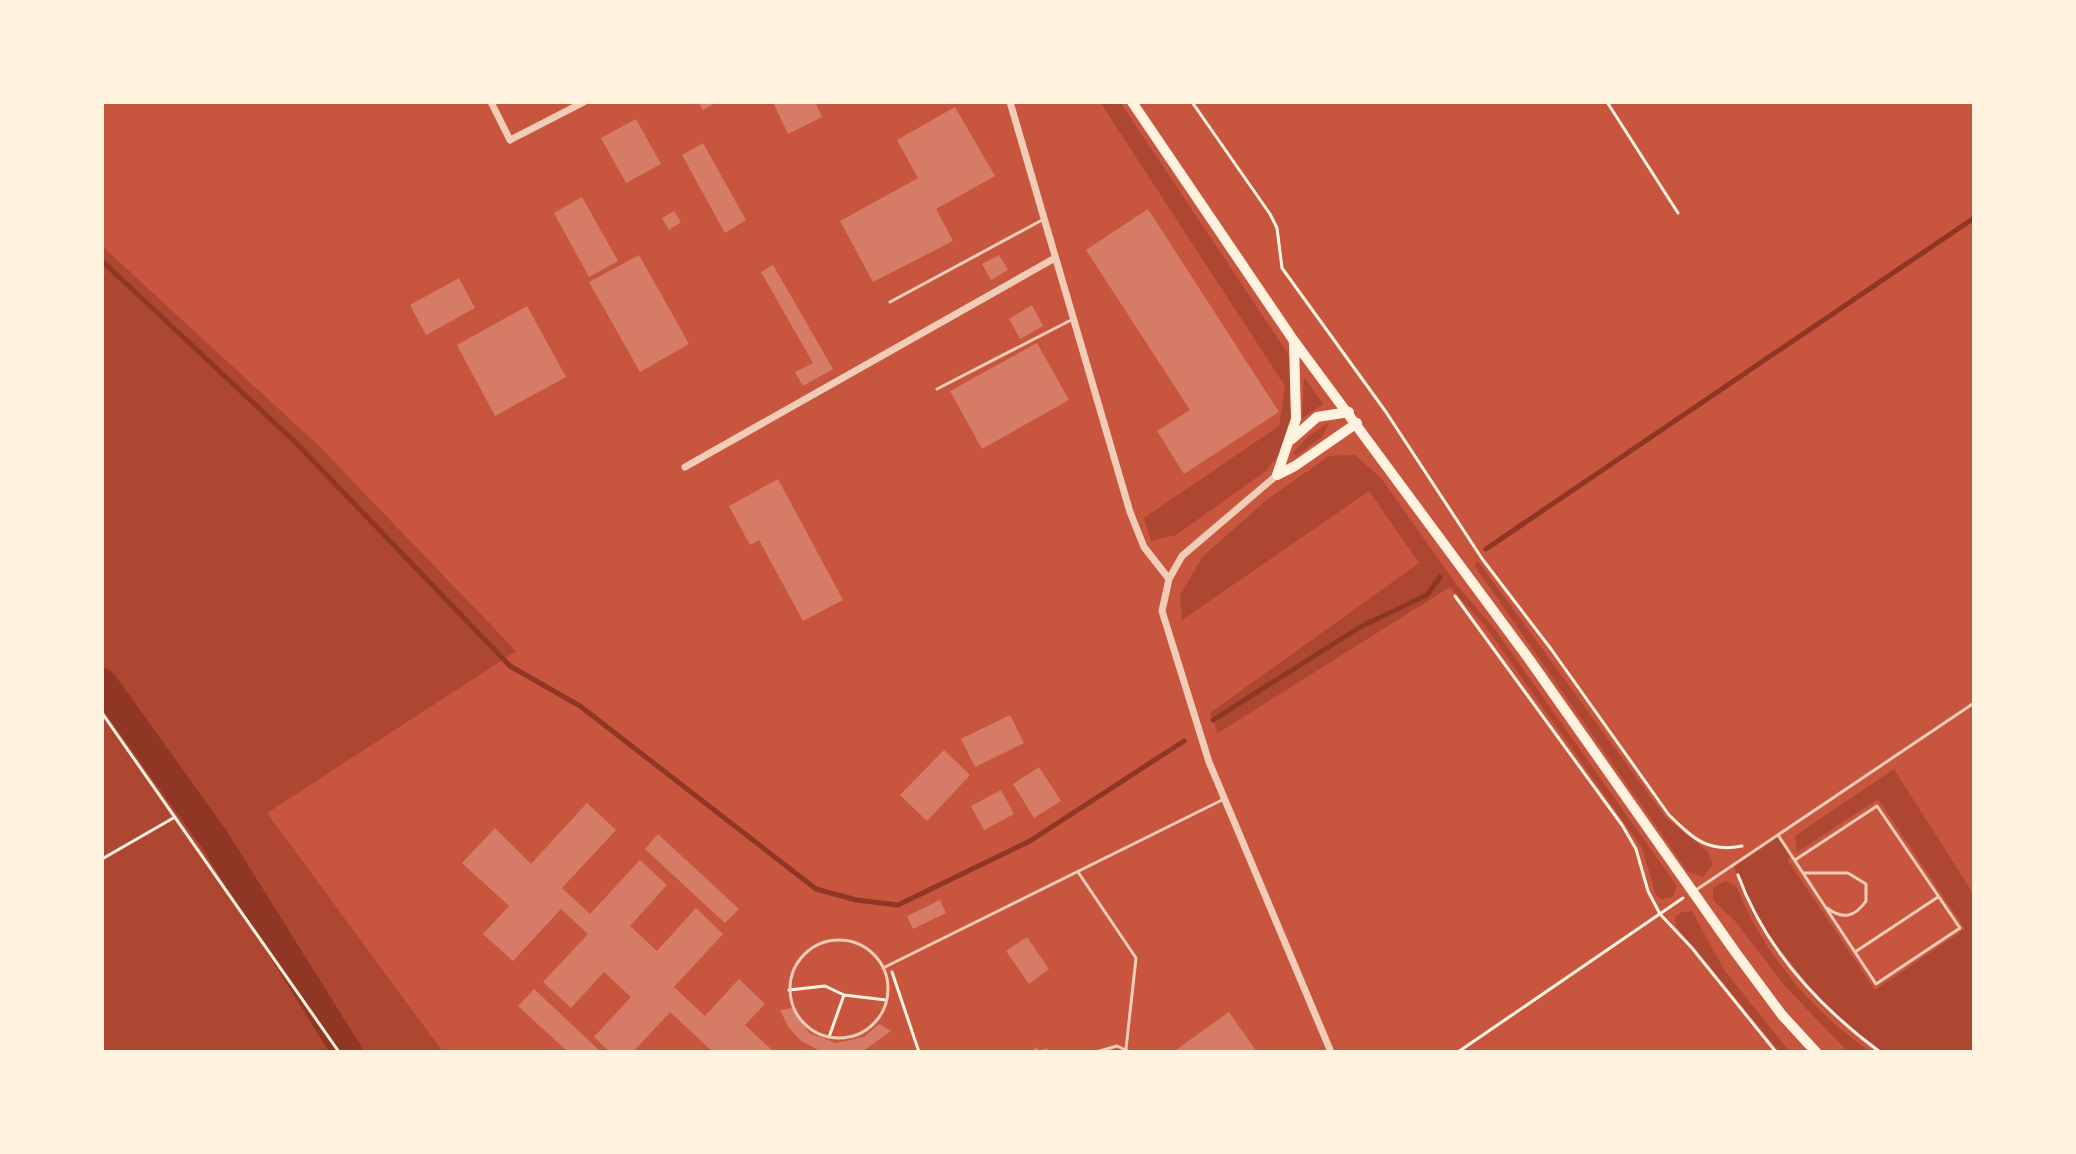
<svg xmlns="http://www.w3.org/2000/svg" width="2076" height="1154" font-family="'Roboto Condensed',sans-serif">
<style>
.green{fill:#ae4732}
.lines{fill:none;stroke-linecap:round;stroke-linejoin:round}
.stream{stroke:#8f3625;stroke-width:5}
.river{stroke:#8f3625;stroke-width:30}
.building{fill:#d67c66}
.path{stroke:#fff3e0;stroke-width:3}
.service{stroke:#f1ccb7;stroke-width:3}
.minor{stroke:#f1ccb7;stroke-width:7}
.secondary{stroke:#fff3e0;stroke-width:10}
</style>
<rect width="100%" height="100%" fill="#c8553d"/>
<path class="green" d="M 1100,102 L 1120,102 L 1295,364 L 1292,419 L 1283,448 L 1266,471 L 1176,535 L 1151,541 L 1144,518 L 1279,426 L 1285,386 Z
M 102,246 L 319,446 L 516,651 L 267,813 L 443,1052 L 102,1052 Z
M 1304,377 L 1323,404 L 1302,418 Z
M 1329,423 L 1322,437 L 1296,456 L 1293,453 L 1308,436 Z
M 1355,455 L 1381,478 L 1456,584 L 1494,628 L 1672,879 L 1677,887 L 1672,897 L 1661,899 L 1656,895 L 1642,848 L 1485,626 L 1450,587 L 1218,733 L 1210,713 L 1419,563 L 1369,491 L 1182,620 L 1180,595 L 1203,556 L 1268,499 L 1329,456 Z
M 1478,561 L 1666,818 L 1707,851 L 1713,864 L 1703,877 L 1688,872 L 1474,565 Z
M 1894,769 L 1974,895 L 1974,1052 L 1880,1052 L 1835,1018 L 1753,916 L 1733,864 L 1778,835 L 1792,856 L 1787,859 L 1875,990 L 1965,929 L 1878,799 L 1797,852 L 1795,836 Z
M 1725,881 L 1737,887 C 1761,950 1814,1014 1871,1052 L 1846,1050 L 1784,985 L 1735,921 L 1713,900 L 1713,888 Z
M 1692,911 L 1724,970 L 1790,1052 L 1780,1052 L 1676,926 L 1675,917 L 1682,912 Z"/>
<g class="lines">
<path class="stream" d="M 102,261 L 295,442 L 510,666 L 580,706 L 816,889 L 856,900 L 898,905 L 1030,841 L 1184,741
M 1486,549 L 1974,218
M 1213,720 L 1360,627 L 1427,595 L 1440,577"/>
<path class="river" d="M 102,683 L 214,839 L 347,1052"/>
</g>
<path class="building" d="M 698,102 L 717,102 L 703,110 Z
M 773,102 L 815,102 L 822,117 L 788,134 Z
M 955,107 L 995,176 L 936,209 L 953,241 L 873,282 L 840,221 L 918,178 L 897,140 Z
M 636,119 L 661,164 L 626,183 L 601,138 Z
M 703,143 L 746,220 L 725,233 L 682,155 Z
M 582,197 L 618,261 L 589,277 L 554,213 Z
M 1148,209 L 1279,412 L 1184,474 L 1157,431 L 1190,410 L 1086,250 Z
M 674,211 L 681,222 L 669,230 L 662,218 Z
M 639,255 L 689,344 L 640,372 L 589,282 Z
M 999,255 L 1008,270 L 991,280 L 982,264 Z
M 773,265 L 833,369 L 803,386 L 795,372 L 813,363 L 761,272 Z
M 459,278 L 475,308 L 426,335 L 410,305 Z
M 1032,305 L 1043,326 L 1020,339 L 1009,319 Z
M 527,306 L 566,377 L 495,416 L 457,345 Z
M 1037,343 L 1069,400 L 982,449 L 950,391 Z
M 778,479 L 843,600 L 803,621 L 759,540 L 750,545 L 729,506 Z
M 1010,715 L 1024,743 L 975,767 L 961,739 Z
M 944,750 L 970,775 L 927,821 L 900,795 Z
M 1039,767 L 1061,801 L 1034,818 L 1013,784 Z
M 1001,790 L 1014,814 L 984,830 L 971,806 Z
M 587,803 L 616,830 L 562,888 L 590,914 L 640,860 L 667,885 L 630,926 L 657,951 L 696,908 L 723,934 L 674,987 L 705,1016 L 739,979 L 765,1004 L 745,1025 L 774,1052 L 713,1052 L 670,1012 L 633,1052 L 610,1052 L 594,1037 L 631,997 L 604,972 L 571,1008 L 543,982 L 588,934 L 561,909 L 513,961 L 483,934 L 509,906 L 462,863 L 495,828 L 531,864 Z
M 658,834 L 739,909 L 725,923 L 645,849 Z
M 940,900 L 946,913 L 913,929 L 907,916 Z
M 1027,937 L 1049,969 L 1029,984 L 1006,951 Z
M 534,989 L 601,1052 L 568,1052 L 518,1006 Z
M 792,1008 L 809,1033 L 836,1043 L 864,1037 L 879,1024 L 891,1031 L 862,1052 L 822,1052 L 801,1041 L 789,1028 L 780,1010 Z
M 1229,1012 L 1257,1052 L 1173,1052 Z
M 1037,1047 L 1039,1051 L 1046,1048 L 1053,1052 L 1030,1052 Z"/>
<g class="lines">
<path class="path" d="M 1192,102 L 1270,214 L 1277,228 L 1282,268 L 1386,412 L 1483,560 L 1551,649 L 1669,815 C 1693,838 1707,853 1742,846
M 1607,102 L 1678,213
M 1455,596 L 1622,825 L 1636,849 L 1648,891 L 1660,914 L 1692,948 L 1776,1052
M 102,713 L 339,1052
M 102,859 L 175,817
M 1738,875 C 1765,949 1818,1006 1880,1052
M 892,972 L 919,1052
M 789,990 L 825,986 L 844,995 L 886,1000
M 829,1037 L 844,995
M 1458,1052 L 1683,898"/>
<path class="service" d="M 890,302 L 1044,219
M 937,389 L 1073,319
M 1778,835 L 1876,984 L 1960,928 L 1877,806 L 1795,860
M 1078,872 L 1136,958 L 1126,1049
M 1803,873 L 1848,873 L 1866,884 L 1866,901 C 1855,917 1843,920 1827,908
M 1696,890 L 1974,703
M790 989a49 49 0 1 1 98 0a49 49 0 1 1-98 0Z
M 1855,952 L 1938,897
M 883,968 L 1224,799
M 1096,1052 L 1117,1046 L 1130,1052"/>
<path class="minor" d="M 1010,102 L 1130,512 L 1144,547 L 1169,579
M 492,104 L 510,140 L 584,102
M 685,467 L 1055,258
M 1277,475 L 1182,556 L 1169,579 L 1162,611 L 1209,762 L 1331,1052"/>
<path class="secondary" d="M 1132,102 L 1294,341 L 1529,659 L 1736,953 L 1782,1015 L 1816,1052
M 1292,439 L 1317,417 L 1349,412
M 1277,475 L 1296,419 L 1294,343
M 1277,475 L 1295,466 L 1357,423"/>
</g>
<rect width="2076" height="1154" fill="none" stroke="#fff3e0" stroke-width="208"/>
</svg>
